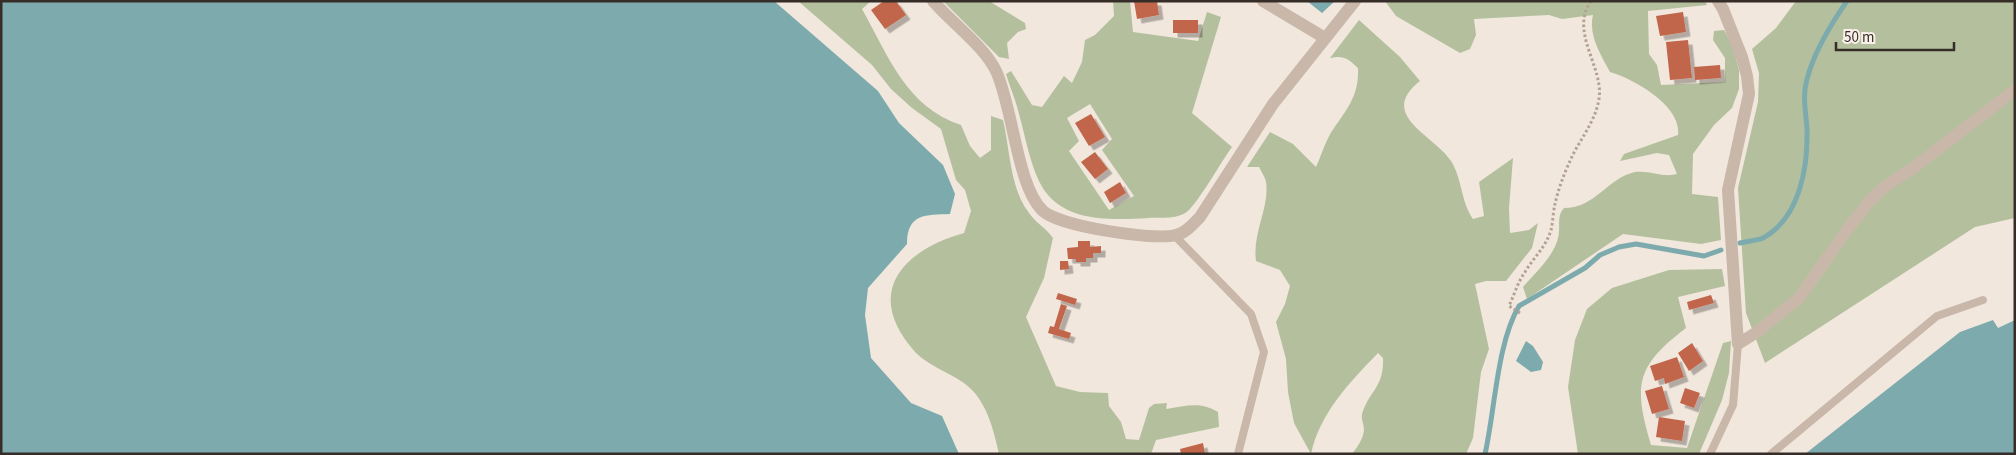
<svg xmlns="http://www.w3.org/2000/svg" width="2016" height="455" font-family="'Source Sans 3',sans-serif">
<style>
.green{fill:#b4c09d;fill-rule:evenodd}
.water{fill:#7dabad}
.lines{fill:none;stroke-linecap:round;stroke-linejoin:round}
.stream{stroke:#7dabad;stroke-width:5}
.building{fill:#c1664b;filter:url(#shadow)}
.path{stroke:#b4a193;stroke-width:3;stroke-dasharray:2.5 2.5;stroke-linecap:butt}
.lane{stroke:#c9b7a9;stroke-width:8}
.street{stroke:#c9b7a9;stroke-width:12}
</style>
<defs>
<filter id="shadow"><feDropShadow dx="4.5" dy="4.5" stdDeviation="0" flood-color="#0004"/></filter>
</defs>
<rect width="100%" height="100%" fill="#f1e7dd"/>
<path class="green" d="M 798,1 L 871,1 L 862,9 C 888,55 906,107 961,125 L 970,146 L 980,158 L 991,150 L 991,116 L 1003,120 C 1010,149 1010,189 1029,213 C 1036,223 1046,228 1053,238 L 1044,278 L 1026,317 L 1056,386 L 1080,392 L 1108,393 L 1109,406 L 1121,422 L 1126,439 L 1139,440 L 1149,408 L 1154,404 L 1167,403 L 1166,409 C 1186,406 1200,401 1218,412 L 1219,427 L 1156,440 L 1151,454 L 999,454 C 994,432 988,405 970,388 C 955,374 931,368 916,353 C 863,295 900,251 964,233 L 971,211 L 965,190 L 956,180 L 941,129 L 912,108 L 891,89 L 872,65 Z
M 943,1 L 989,1 L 1025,23 L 1026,29 L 1018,32 L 1007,43 L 1009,59 L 999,57 Z
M 1113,1 L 1130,1 L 1133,32 L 1198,41 L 1207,12 L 1221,17 L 1192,113 L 1232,147 C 1219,165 1203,195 1189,210 C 1179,220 1162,217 1149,218 C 1113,220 1067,223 1044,190 C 1030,168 1026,138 1019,114 C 1016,101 1010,87 1006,74 L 1011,71 L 1032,105 L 1042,107 L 1064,76 L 1072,83 L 1082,62 L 1085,40 L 1095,35 L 1114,16 ZM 1090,104 L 1112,139 L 1102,150 L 1134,196 L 1109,210 L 1069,151 L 1079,141 L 1067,118 Z
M 1385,1 L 1705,1 L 1707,5 L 1648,11 L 1649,54 L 1657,65 L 1661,85 L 1725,82 L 1725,58 L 1713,40 L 1714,31 L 1724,30 L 1733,46 L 1739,70 L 1739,89 L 1732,108 L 1714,125 L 1693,154 L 1692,194 L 1718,197 L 1721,240 L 1701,244 L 1623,234 L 1527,299 L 1523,287 C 1535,273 1554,256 1558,238 C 1561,226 1556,217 1564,208 C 1596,208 1607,178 1635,172 C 1650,170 1663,178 1677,174 L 1669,155 L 1657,153 L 1620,161 L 1624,154 L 1678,135 C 1682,106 1634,79 1610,72 C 1601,55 1588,35 1593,15 L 1562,19 L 1549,15 L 1474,19 L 1476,35 L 1470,49 L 1460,53 L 1396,16 Z
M 1796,1 L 2015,1 L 2015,218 L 1975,227 L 1765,363 L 1746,313 L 1738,188 L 1758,102 L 1759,73 L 1752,49 L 1776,28 Z
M 1359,20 L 1400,57 L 1420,81 C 1377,115 1433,134 1451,161 C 1462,178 1461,202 1473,219 L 1484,216 L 1479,182 L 1513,158 L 1509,208 L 1510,233 L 1529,230 L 1538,223 L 1532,248 L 1506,281 L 1486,281 L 1475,284 L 1489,349 L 1481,372 L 1473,438 L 1466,454 L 1352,454 C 1358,446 1363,439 1364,430 C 1364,424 1361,420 1362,414 C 1370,389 1384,388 1383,358 L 1378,353 C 1349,383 1320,413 1311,454 L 1294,423 L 1288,392 L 1286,359 L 1276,322 L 1285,304 L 1290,286 L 1280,270 L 1256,261 C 1252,233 1270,207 1266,182 C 1265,177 1261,171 1259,167 L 1247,167 L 1270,132 L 1293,144 L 1316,167 C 1322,154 1326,139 1334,128 C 1349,107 1359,94 1358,68 C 1348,58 1343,55 1330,58 Z
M 1722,269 L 1725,286 L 1678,297 L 1686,328 C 1636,366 1633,385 1651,445 L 1687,448 L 1723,343 L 1731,341 L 1729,373 L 1722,400 L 1699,454 L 1578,454 L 1568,387 L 1575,340 L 1587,309 L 1612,288 L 1669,270 Z"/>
<path class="water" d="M 1,1 L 774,1 L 878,91 L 899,123 L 943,165 L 955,194 L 950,214 C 926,215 907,213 907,244 L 868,288 L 865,315 L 871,358 L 911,403 L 942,416 L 959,454 L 1,454 Z
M 1307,1 L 1335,1 L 1322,13 Z
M 1993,320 L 1998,328 L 2015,320 L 2015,454 L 1805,454 L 1960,332 Z
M 1526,341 L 1533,346 L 1543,362 L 1541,370 L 1531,372 L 1516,361 Z"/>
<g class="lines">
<path class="stream" d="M 1740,243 C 1747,241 1756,241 1763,238 C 1800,218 1808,167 1807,129 C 1806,112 1802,97 1807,79 C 1814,52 1831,24 1847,1
M 1485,454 C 1495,410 1497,343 1519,306 L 1585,268 L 1600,255 L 1619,247 L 1636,244 L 1704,256 L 1721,250"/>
</g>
<path class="building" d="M 884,1 L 896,1 L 906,15 L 885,29 L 871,10 Z
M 1134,1 L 1157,1 L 1159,15 L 1137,19 Z
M 1683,12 L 1686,32 L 1660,36 L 1656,16 Z
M 1173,20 L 1198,20 L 1198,33 L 1173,33 Z
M 1688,40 L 1692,78 L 1670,80 L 1666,42 Z
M 1720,65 L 1721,78 L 1695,80 L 1694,67 Z
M 1091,114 L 1105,137 L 1089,146 L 1075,123 Z
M 1095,152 L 1108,169 L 1095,179 L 1081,162 Z
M 1120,182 L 1126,193 L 1110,203 L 1104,192 Z
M 1078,241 L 1090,241 L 1090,247 L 1101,246 L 1101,253 L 1093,253 L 1093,258 L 1086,258 L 1086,262 L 1076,262 L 1076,259 L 1068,259 L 1067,248 L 1078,247 Z
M 1060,261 L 1068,261 L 1069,269 L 1060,270 Z
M 1058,293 L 1077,299 L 1075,305 L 1056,299 Z
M 1711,295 L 1714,303 L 1689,310 L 1687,302 Z
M 1061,304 L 1067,306 L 1059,329 L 1071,333 L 1069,339 L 1048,333 L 1050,326 L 1054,327 Z
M 1692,343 L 1703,361 L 1689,371 L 1678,353 Z
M 1677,357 L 1684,377 L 1665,384 L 1664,378 L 1655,381 L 1650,366 Z
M 1662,386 L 1669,409 L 1652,414 L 1645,391 Z
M 1685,388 L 1700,393 L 1694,408 L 1680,403 Z
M 1659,417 L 1685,421 L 1682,441 L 1656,437 Z
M 1203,443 L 1205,454 L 1181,454 L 1180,449 Z"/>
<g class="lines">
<path class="path" d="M 1520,313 L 1509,306 C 1514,295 1518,282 1525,272 C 1534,257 1546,247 1551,230 C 1553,222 1553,212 1555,204 C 1558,190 1564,174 1570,161 C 1579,140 1595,123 1599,99 C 1604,67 1569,32 1591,1"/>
<path class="lane" d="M 1175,236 L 1251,314 L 1264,352 L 1238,454
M 1710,454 L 1733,405 L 1738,344
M 1771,454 L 1937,316 L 1983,300"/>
<path class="street" d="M 933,1 C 952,23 984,46 996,71 C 1013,107 1017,187 1043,211 C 1059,226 1154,241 1176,235 C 1186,233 1193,224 1200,217 L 1273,104 L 1355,1
M 1263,1 L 1325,38
M 1718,1 L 1723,9 L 1742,57 L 1747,76 L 1749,94 L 1728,190 L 1738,344
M 1738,344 L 1757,332 L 1799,298 L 1847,230 L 1869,202 L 1884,187 L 1912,169 L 2015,90"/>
</g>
<rect width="2016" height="455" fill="none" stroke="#362d29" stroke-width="5"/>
<path d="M1836 42v8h118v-8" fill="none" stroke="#362d29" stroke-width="2.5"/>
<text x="1844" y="42" font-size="15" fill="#362d29" stroke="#f9f1e9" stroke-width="4" paint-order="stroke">50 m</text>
</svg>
